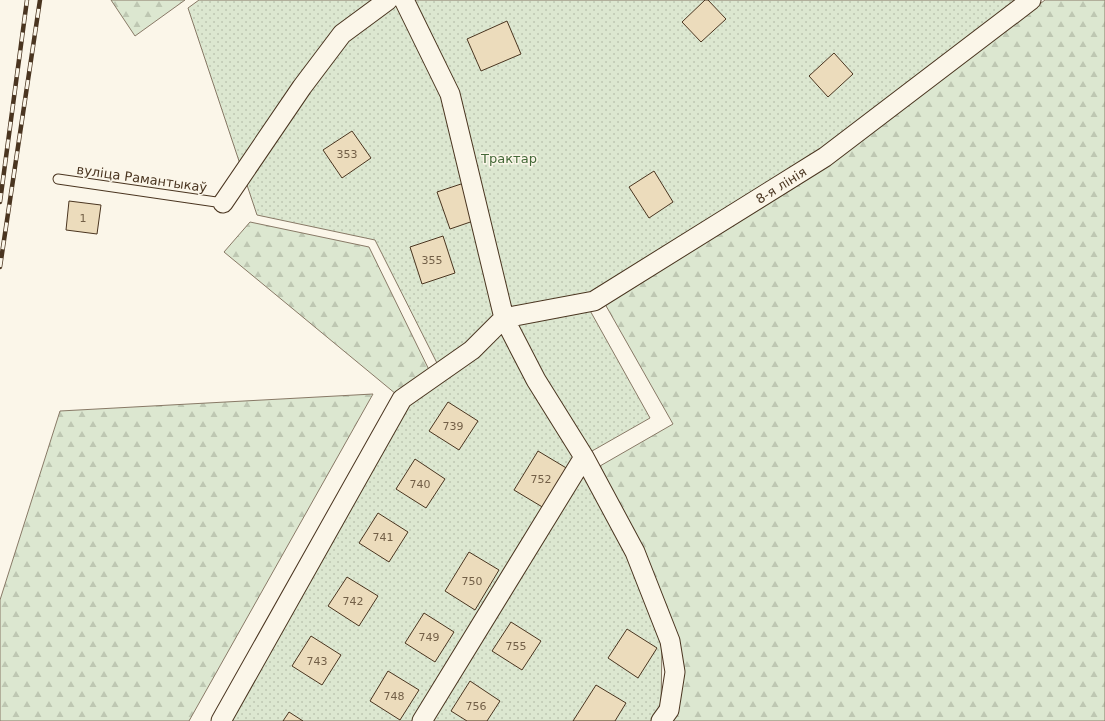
<svg xmlns="http://www.w3.org/2000/svg" width="1105" height="721" font-family="'DejaVu Sans',sans-serif">
<style>
.forest{fill:url(#forest-firs);stroke:#887966}
.garden{fill:url(#garden-dots);stroke:#887966}
.building{fill:#ecdcbc;stroke:#4a3520}
.lines{fill:none;stroke-linecap:round;stroke-linejoin:round}
.service-casing{stroke:#4a3520;stroke-width:11}
.minor-casing{stroke:#4a3520;stroke-width:21}
.service{stroke:#fbf6e9;stroke-width:9}
.minor{stroke:#fbf6e9;stroke-width:19}
.rail-casing{stroke:#4a3520;stroke-width:4.5}
.rail{stroke:#fbf6e9;stroke-width:3;stroke-dasharray:9;stroke-linecap:butt}
.labels{text-anchor:middle;stroke-width:3;stroke-linejoin:round;paint-order:stroke}
.number-label{font-size:11px;fill:#725f47}
.park-label{font-size:13px;fill:#436837;stroke:#fbf6e9}
.street-label{font-size:13px;fill:#4a3520;stroke:#fbf6e9}
</style>
<defs>
<pattern id="forest-firs" width="22" height="20" patternUnits="userSpaceOnUse"><rect width="22" height="20" fill="#dce7d0"/><path d="M5 1l3.5 6h-7zM16 11l3.5 6h-7z" fill="#bec7b2"/></pattern>
<pattern id="garden-dots" width="8" height="8" patternUnits="userSpaceOnUse"><rect width="8" height="8" fill="#dce7d0"/><path d="M2 2h.1M6 6h.1" fill="none" stroke="#bec7b2" stroke-width="1.8" stroke-linecap="round"/></pattern>
</defs>
<rect width="100%" height="100%" fill="#fbf6e9"/>
<path class="forest" d="M 111,0 L 185,0 L 135,36 Z
M 1045,0 L 1105,0 L 1105,721 L 672,721 L 678,712 L 642,549 L 600,466 L 673,424 L 605,304 L 830,164 Z
M 250,222 L 369,247 L 433,378 L 402,399 L 224,252 Z
M 373,394 L 189,721 L 0,721 L 0,600 L 60,411 Z"/>
<path class="garden" d="M 199,0 L 1017,0 L 820,150 L 583,298 L 650,418 L 578,459 L 627,556 L 662,643 L 661,707 L 652,721 L 230,721 L 409,404 L 442,373 L 375,240 L 257,215 L 188,8 Z"/>
<path class="building" d="M 705,0 L 708,0 L 726,19 L 701,42 L 682,22 Z
M 507,21 L 521,54 L 481,71 L 467,39 Z
M 834,53 L 853,74 L 828,97 L 809,76 Z
M 352,131 L 371,158 L 342,178 L 323,150 Z
M 654,171 L 673,202 L 649,218 L 629,187 Z
M 470,181 L 482,218 L 450,229 L 437,192 Z
M 69,201 L 101,205 L 97,234 L 66,230 Z
M 443,236 L 455,273 L 422,284 L 410,247 Z
M 448,402 L 478,421 L 459,450 L 429,431 Z
M 538,451 L 568,469 L 544,508 L 514,490 Z
M 415,459 L 445,479 L 426,508 L 396,489 Z
M 378,513 L 408,532 L 389,562 L 359,543 Z
M 469,552 L 499,570 L 475,610 L 445,591 Z
M 347,577 L 378,596 L 359,626 L 328,606 Z
M 424,613 L 454,632 L 435,662 L 405,643 Z
M 511,622 L 541,641 L 522,670 L 492,651 Z
M 627,629 L 657,648 L 638,678 L 608,658 Z
M 311,636 L 341,655 L 322,685 L 292,666 Z
M 388,671 L 419,690 L 400,720 L 370,701 Z
M 470,681 L 500,701 L 487,721 L 467,721 L 451,711 Z
M 596,685 L 626,703 L 615,721 L 573,721 Z
M 289,712 L 303,721 L 283,721 Z"/>
<g class="lines">
<g class="service-casing">
<path id="service" d="M 58,179 L 223,203"/>
</g>
<g class="minor-casing">
<path id="minor" d="M 404,0 L 450,94 L 504,318 L 536,380 L 584,457 L 422,721
M 223,203 L 302,87 L 342,34 L 388,0
M 504,318 L 594,301 L 825,157 L 1031,0
M 584,457 L 635,552 L 670,641 L 675,672 L 669,710 L 661,721
M 221,721 L 402,399 L 472,350 L 504,318"/>
</g>
<use href="#service" class="service"/>
<use href="#minor" class="minor"/>
<g class="rail-casing">
<path id="rail" d="M 0,202 L 27,0
M 0,267 L 40,0"/>
</g>
<use href="#rail" class="rail"/>
</g>
<g class="labels">
<g class="number-label">
<text x="347" y="158">353</text>
<text x="83" y="222">1</text>
<text x="432" y="264">355</text>
<text x="453" y="430">739</text>
<text x="541" y="483">752</text>
<text x="420" y="488">740</text>
<text x="383" y="541">741</text>
<text x="472" y="585">750</text>
<text x="353" y="605">742</text>
<text x="429" y="641">749</text>
<text x="516" y="650">755</text>
<text x="317" y="665">743</text>
<text x="394" y="700">748</text>
<text x="476" y="710">756</text>
</g>
<g class="park-label">
<text x="509" y="163">Трактар</text>
</g>
<g class="street-label">
<text transform="translate(142 178) rotate(8)" y="5">вуліца Рамантыкаў</text>
<text transform="translate(781 185) rotate(-32)" y="5">8-я лінія</text>
</g>
</g>
</svg>
